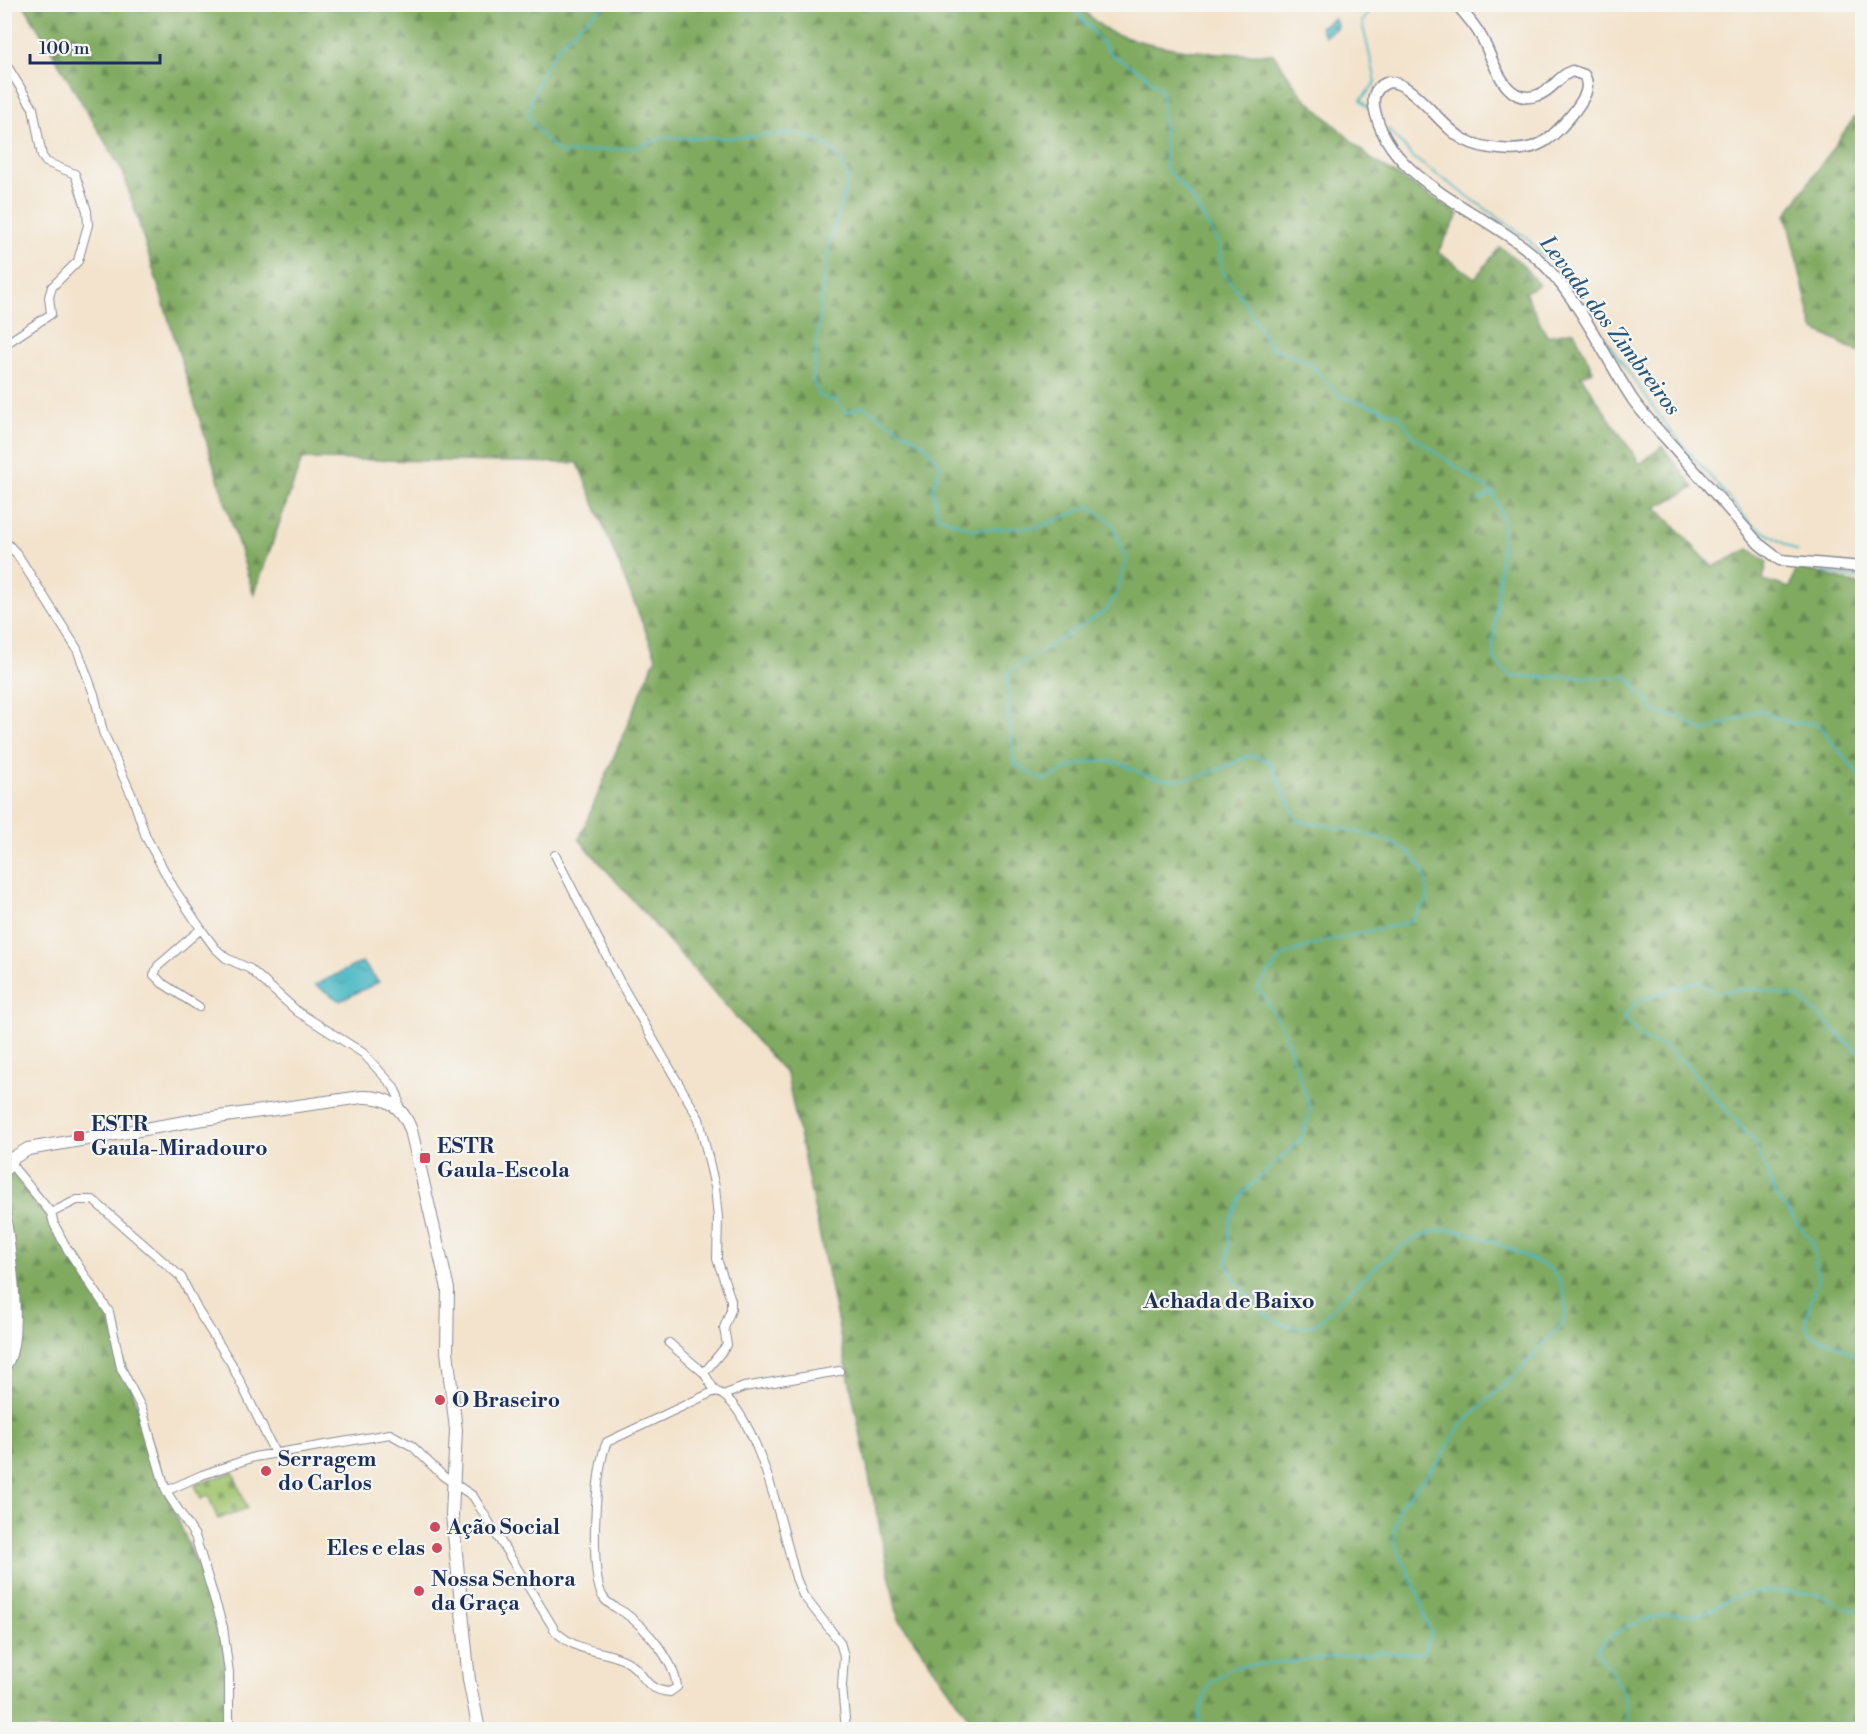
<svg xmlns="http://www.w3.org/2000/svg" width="1867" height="1734" font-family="'Libre Bodoni',serif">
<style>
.forest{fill:url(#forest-firs);stroke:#4e6c5f;stroke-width:1.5}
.cemetery{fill:url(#cemetery-stones);stroke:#5e7a66;stroke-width:1.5}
.water{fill:url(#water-ripples);stroke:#327491;stroke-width:1.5}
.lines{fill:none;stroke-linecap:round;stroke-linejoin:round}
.stream{stroke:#4ab8c4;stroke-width:2}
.minor-casing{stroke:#878995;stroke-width:10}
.tertiary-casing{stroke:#878995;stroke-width:13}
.secondary-casing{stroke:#878995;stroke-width:14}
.minor{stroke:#fff;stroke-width:8}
.tertiary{stroke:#fff;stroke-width:10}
.secondary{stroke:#fff;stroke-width:12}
.poi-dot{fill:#d1495b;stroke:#f6f6f2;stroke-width:2}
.labels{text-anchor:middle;stroke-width:4.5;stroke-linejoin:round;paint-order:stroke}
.poi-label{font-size:21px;font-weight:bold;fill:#1b2f5e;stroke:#f6f6f2;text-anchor:start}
.water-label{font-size:22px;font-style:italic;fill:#29587d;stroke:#f6f6f2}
.neighbourhood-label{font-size:22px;font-weight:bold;fill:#1b2f5e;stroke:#f6f6f2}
</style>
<defs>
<pattern id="forest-firs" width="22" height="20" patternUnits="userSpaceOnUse" patternTransform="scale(1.5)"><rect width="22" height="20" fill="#80aa60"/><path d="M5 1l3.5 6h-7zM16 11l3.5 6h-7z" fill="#688b52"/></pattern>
<pattern id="cemetery-stones" width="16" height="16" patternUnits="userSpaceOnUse" patternTransform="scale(1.5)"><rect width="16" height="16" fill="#a0c46d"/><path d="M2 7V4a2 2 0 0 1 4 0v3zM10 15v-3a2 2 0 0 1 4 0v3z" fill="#82a05d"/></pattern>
<pattern id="water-ripples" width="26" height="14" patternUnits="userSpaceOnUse" patternTransform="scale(1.5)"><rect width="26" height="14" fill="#4ab8c4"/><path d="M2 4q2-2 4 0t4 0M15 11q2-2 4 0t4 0" fill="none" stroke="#3d96a2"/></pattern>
</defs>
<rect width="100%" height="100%" fill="#f6f6f2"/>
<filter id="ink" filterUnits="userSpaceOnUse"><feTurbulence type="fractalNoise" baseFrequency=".0167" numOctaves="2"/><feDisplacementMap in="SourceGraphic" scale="12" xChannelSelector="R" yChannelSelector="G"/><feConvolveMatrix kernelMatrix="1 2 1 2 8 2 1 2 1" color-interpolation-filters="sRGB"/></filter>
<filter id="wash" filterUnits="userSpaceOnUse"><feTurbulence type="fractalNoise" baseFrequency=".008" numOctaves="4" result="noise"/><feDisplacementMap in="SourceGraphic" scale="24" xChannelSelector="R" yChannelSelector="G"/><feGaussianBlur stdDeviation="1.35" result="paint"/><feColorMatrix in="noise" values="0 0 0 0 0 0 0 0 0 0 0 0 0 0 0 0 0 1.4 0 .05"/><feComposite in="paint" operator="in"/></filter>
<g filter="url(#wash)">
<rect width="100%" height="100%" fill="#f3e3cc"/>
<path class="forest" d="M 24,5 L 1077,5 C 1087,13 1100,28 1113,33 C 1162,51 1221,55 1273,54 L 1302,95 L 1371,159 L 1459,214 L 1438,252 L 1475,278 L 1500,247 L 1521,263 L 1539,285 L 1525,292 L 1547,336 L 1574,331 L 1593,371 L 1581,376 L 1640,464 L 1662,446 L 1694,488 L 1656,507 L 1713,567 L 1749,549 L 1767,562 L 1763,580 L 1790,588 L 1797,567 L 1862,585 L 1862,1729 L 977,1729 L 898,1618 L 787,1075 L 579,839 L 656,657 L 578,463 L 302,459 L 254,595 L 123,172 Z
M 1854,118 L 1862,118 L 1862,354 L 1813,329 L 1786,215 Z
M 4,1158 L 10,1162 L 103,1301 L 166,1491 L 223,1627 L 229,1729 L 5,1729 Z"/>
<path class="cemetery" d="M 233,1472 L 247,1508 L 218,1519 L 208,1495 L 201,1499 L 195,1485 Z"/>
<path class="water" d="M 1334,18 L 1338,27 L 1325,36 L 1320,27 Z
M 362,962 L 379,982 L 340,1001 L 315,985 Z"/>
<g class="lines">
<path class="stream" d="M 607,4 C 563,35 538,64 528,117 L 546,140 L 562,154 L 638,147 L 662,138 L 730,138 L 796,133 L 827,145 L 844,164 L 848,180 L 829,245 L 823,281 L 813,382 L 821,397 L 836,400 L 846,413 L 863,406 L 925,445 L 940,465 L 933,490 L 938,516 L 973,530 L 1040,527 L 1090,506 L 1112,523 L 1127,560 L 1117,592 L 1107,610 L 1008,672 L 1009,716 L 1015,764 L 1043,781 C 1068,768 1093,754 1122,764 C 1133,769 1145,776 1156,778 C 1189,785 1222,769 1250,755 L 1269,761 L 1298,821 C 1335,829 1413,833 1425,876 C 1427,884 1427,892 1428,900 L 1410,922 L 1318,943 L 1282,956 L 1258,988 L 1282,1026 L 1311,1110 L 1301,1139 L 1243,1193 L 1230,1221 L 1227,1267 C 1249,1299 1274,1340 1318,1323 C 1352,1291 1408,1221 1459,1231 C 1488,1237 1525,1256 1552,1270 L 1561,1283 L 1566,1308 L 1563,1323 L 1519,1371 L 1461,1425 L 1439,1461 L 1400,1506 L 1394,1532 L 1397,1549 L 1417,1591 L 1431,1635 L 1424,1651 L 1416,1654 L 1385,1652 L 1233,1667 L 1212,1682 L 1207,1690 L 1198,1718 L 1202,1730
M 1070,4 L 1111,54 L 1143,73 L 1162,91 L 1166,168 L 1191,197 L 1220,246 L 1221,269 L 1243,299 L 1268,345 L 1309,363 L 1340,396 L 1399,415 L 1413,436 L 1493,493 L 1504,519 L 1493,645 L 1495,661 L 1511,677 L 1627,677 L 1657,713 L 1678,716 L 1704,732 L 1759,710 L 1789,723 L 1817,723 L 1858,774 L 1862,774
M 1368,108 L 1361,100 L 1376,82 L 1362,22 L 1376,4
M 1388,129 L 1415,159 L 1527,238 L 1543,257
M 1582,306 L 1668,428 L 1751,524 L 1797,551
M 1478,501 L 1493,493
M 1823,572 L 1862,579
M 1862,1051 L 1855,1050 L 1800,998 L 1757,989 L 1715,992 L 1698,981 L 1637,1001 L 1624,1017 L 1644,1040 L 1662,1045 L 1686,1064 L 1754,1141 L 1775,1194 L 1812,1242 L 1818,1278 L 1805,1322 L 1809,1334 C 1828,1343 1852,1347 1862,1367
M 1627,1730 C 1628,1687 1618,1684 1597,1650 C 1608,1631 1647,1618 1669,1614 C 1678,1612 1687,1616 1696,1615 C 1713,1613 1723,1600 1738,1596 C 1757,1591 1796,1591 1816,1594 C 1831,1596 1841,1612 1862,1609"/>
</g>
</g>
<g filter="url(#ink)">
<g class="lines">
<g class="minor-casing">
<path id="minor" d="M 4,61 L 33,108 L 42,156 L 46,162 L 75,174 L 87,211 L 88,225 L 78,261 L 52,287 L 49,297 L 51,314 L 4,345
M 4,540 L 17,554 L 77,649 L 94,694 L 103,732 L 133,798 L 146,837 L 173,887 L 201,929 L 215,948 L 226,958 L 250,969 L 298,1012 L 363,1053 L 393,1086 L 398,1096 L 399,1108
M 555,855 L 620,982 L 699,1119 L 715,1187 L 718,1218 L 717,1259 L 731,1300 L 731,1310 L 724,1328 L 727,1345 L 704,1373
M 199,1007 L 162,983 L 154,975 L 158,966 L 201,929
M 4,1156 L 51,1213 L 54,1224 L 66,1247 L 109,1312 L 121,1368 L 142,1409 L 166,1491 L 195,1536 L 223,1627 L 229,1673 L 229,1730
M 51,1213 L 77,1200 L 93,1200 L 181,1277 L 198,1311 L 231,1363 L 275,1453
M 669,1343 L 704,1373 L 715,1391
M 726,1394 L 744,1387 L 839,1371
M 166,1491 L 202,1475 L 254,1457 L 390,1434 L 412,1446 L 443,1476 L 473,1496 L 556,1632 C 582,1655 600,1648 626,1661 C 646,1672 642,1690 670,1692 L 677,1687 C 674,1660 647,1629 625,1613 C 617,1608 608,1605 603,1597 C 589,1576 595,1465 607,1442 L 715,1391 C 756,1403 785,1538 796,1578 L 803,1595 L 840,1642 L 844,1656 L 842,1686 L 846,1730"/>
</g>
<g class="tertiary-casing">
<path id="tertiary" d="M 1456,4 C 1466,15 1475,25 1482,38 C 1493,58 1504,108 1538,95 C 1552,91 1558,76 1572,71 L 1584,75 C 1592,89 1582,101 1574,112 C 1551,140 1538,153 1500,149 C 1488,148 1476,146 1465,140 C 1441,128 1414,82 1389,82 C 1377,86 1372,94 1374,106 C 1388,189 1499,213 1549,270 C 1583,308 1605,357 1633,400 C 1646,418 1663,435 1678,452 C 1705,482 1732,513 1759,544 L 1780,560 L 1862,567"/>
</g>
<g class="secondary-casing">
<path id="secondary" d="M 4,1171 L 13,1158 L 28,1149 L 197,1120 L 362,1097 C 387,1096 402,1106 411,1130 L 448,1289 L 447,1351 L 456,1430 L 452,1515 L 469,1680 L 479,1730
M 4,1212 C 8,1242 24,1346 4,1366"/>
</g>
<use href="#minor" class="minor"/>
<use href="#tertiary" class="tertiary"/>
<use href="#secondary" class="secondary"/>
</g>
</g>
<g class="poi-dot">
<rect x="73" y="1130" width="12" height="12" rx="3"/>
<rect x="419" y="1152" width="12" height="12" rx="3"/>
<circle cx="440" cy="1400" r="6"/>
<circle cx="266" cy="1471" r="6"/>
<circle cx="435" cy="1527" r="6"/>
<circle cx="437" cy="1548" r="6"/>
<circle cx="419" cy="1591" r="6"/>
</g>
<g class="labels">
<g class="poi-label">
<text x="91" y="1131">ESTR<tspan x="91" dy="24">Gaula-Miradouro</tspan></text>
<text x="437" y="1153">ESTR<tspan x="437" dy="24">Gaula-Escola</tspan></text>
<text x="452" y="1407">O Braseiro</text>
<text x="278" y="1466">Serragem<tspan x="278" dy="24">do Carlos</tspan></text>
<text x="447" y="1534">Ação Social</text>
<text x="425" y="1555" text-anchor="end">Eles e elas</text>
<text x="431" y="1586">Nossa Senhora<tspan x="431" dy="24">da Graça</tspan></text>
</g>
<g class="water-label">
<text transform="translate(1611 325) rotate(53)" y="8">Levada dos Zimbreiros</text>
</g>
<g class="neighbourhood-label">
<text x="1229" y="1308">Achada de Baixo</text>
</g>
</g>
<rect width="1867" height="1734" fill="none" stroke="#f6f6f2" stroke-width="24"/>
<path d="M30 54v9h130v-9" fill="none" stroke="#1b2f5e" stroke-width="3"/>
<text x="39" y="54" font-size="18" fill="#1b2f5e" stroke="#f6f6f2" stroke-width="4.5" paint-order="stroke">100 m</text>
</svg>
